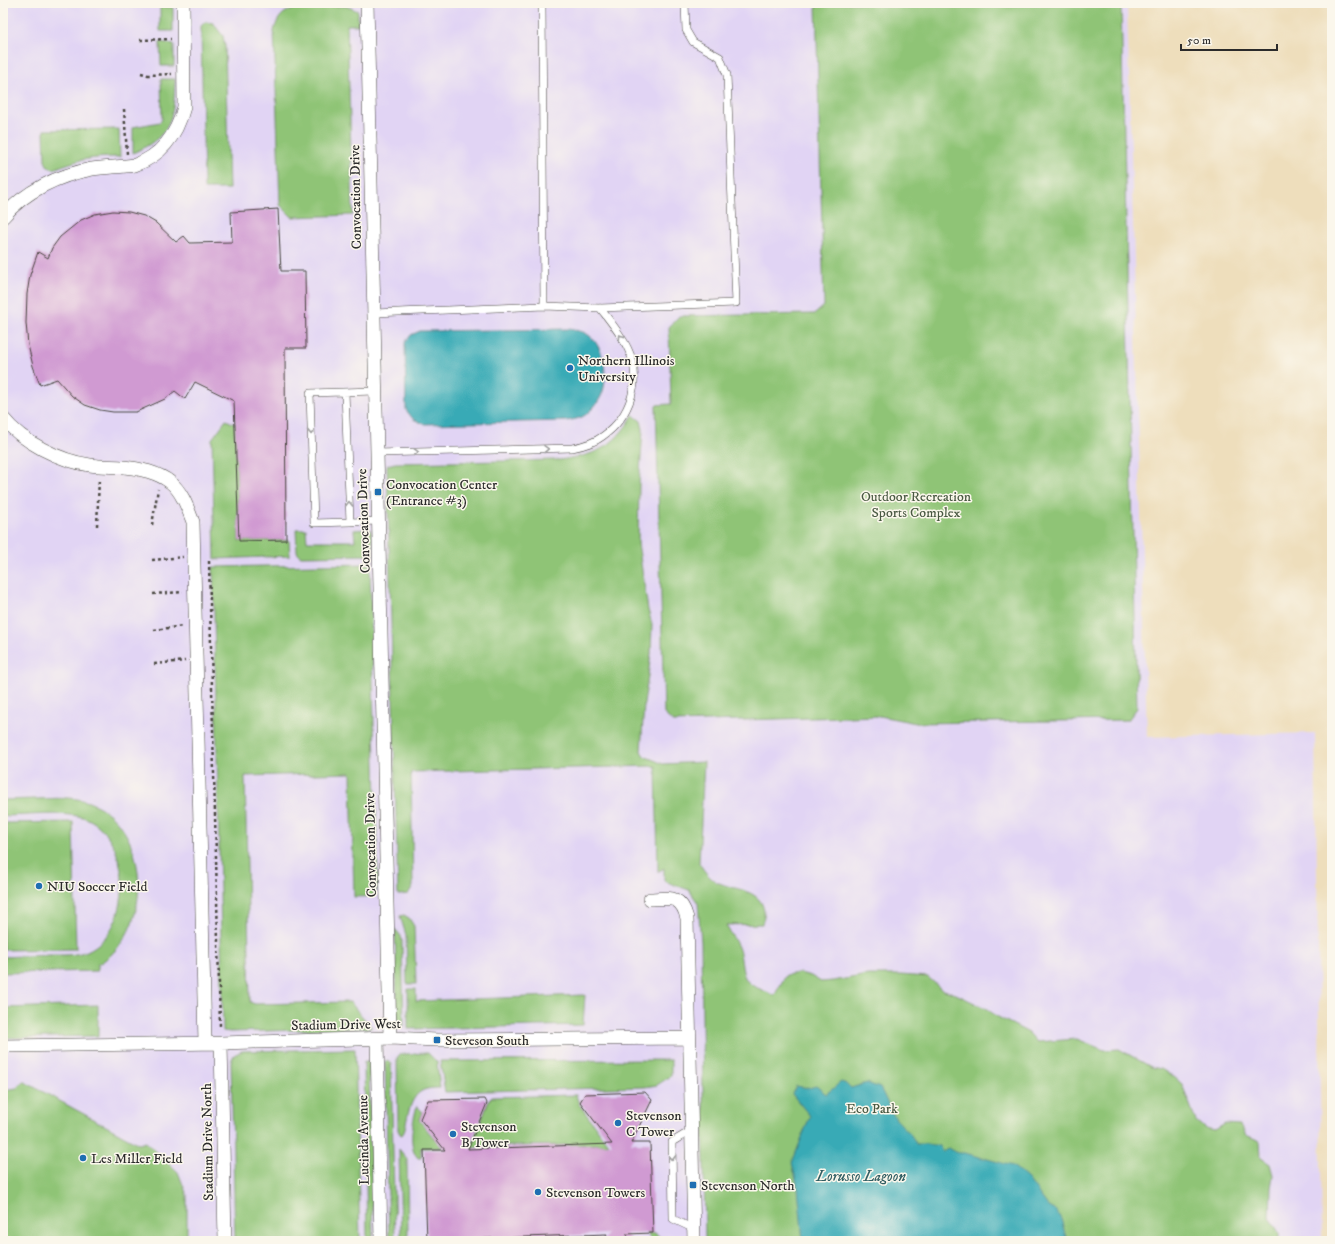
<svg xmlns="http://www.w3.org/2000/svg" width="1335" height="1244" font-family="'IM FELL DW Pica',serif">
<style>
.built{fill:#e1d4f4}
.green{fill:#8fc476;stroke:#5d7850}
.water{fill:#39aab6;stroke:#326a70}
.building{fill:#d09ad2}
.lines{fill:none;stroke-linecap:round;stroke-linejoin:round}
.service-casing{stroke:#484641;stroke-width:8}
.minor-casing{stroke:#484641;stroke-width:14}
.path{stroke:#484641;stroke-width:2.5;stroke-dasharray:3 3;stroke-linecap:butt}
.service{stroke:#fff;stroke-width:7}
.minor{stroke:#fff;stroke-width:13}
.oneway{stroke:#a0a0a0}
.poi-dot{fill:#1f6fb2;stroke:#fbf7ec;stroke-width:1.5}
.labels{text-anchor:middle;stroke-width:3;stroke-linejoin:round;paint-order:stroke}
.street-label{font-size:14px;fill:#2b2b2b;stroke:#fbf7ec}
.poi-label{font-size:14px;fill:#2b2b2b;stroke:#fbf7ec;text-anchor:start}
.park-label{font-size:14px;fill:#495942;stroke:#fbf7ec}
.water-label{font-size:15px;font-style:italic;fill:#315e63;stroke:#fbf7ec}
</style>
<rect width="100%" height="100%" fill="#fbf7ec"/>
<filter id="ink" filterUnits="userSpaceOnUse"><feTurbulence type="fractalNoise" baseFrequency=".025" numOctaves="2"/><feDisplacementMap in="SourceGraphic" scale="8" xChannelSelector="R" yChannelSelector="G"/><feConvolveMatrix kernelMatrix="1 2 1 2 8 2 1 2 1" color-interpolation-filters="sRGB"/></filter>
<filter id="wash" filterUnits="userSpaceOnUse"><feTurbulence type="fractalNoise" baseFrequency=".012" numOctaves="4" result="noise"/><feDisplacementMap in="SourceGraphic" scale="16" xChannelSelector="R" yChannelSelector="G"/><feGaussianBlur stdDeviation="0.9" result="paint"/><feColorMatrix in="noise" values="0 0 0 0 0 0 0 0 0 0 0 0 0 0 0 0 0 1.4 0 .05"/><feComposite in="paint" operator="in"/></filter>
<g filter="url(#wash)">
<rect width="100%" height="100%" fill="#eedebc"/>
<path class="built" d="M 3,3 L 1127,3 L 1147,737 L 1315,733 L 1322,1241 L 3,1241 Z"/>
<path class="green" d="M 816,3 L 1121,3 L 1137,708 L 1128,720 L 916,723 L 880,716 L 673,722 L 664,714 L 656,405 L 671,404 L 669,327 L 679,316 L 815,314 L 824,306 Z
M 346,6 L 358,11 L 358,25 L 347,25 L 353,215 L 292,217 L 280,205 L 274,31 C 276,23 279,16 286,12 C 298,5 331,6 346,6 Z
M 160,7 L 173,7 L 173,31 L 160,31 Z
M 205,22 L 213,23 L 223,36 L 225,46 L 229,189 L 204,189 L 201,26 Z
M 160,42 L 174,44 L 174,66 L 161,66 Z
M 161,79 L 175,79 C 174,118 172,136 133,153 L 133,127 L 160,122 L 162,119 Z
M 119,129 L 120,157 C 94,157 78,159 54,169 L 48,167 L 45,161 L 44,130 Z
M 633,415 L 641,421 L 643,429 L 639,486 L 638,543 L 648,610 L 652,624 L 651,654 L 644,704 L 641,751 L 644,756 L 661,763 L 662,764 L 704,762 L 699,863 C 705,872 711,881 722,884 C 737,890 761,890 764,911 C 765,915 763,920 762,924 L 726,925 C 730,933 735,940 738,947 C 743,958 740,975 749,983 C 755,988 767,991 774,996 L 786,975 L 800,973 L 811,976 L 821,982 L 833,981 L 868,975 L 900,975 L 928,977 L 941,989 L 956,994 L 987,1009 L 996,1016 L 1029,1033 L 1037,1042 L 1077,1039 L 1104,1050 L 1119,1049 L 1151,1067 L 1161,1069 L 1173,1076 L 1182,1084 L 1196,1121 L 1204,1128 L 1215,1130 L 1225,1124 L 1240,1125 L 1246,1135 L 1260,1141 L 1261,1158 L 1270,1164 L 1273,1175 L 1271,1188 L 1270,1217 L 1279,1233 L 1279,1241 L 705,1241 L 701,942 L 698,903 L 689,890 L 664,881 L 664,868 L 658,872 L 656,766 L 411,772 L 413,886 L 408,894 L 400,895 L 398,895 L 387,465 L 395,463 L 558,460 C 594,456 614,448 633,415 Z
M 226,420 L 235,424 L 239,541 L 289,540 L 290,556 L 215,559 L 212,439 Z
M 296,529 L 306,529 L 307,541 L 355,541 L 354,530 L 370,529 L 372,534 L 373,555 L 301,556 L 298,554 L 297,551 Z
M 370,564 L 378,881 C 377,900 369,896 354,897 L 351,773 L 245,776 L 250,1002 L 255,1004 L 350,1002 L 372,1028 L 230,1032 L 223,1031 L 213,567 Z
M 68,798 C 150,802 162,929 97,965 L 97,971 L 3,973 L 3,957 C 18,956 33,956 49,955 C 61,955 75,956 87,951 C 134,930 133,844 90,820 C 72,810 25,816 3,816 L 3,800 Z
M 73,822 L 76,949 L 3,950 L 3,823 Z
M 404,915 L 409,918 L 414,926 L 416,984 L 407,984 L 406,935 L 400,916 Z
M 395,929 L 401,936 L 402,941 L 404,1027 L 400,1024 L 397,1018 Z
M 408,989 L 416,989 L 416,1001 L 585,995 L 583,1025 L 408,1029 Z
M 98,1005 L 98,1036 L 3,1038 L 3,1008 Z
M 355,1049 L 360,1241 L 235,1241 L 231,1061 L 234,1055 L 242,1051 Z
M 428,1053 L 437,1062 L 440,1088 C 436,1088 431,1088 427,1089 C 409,1093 408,1118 404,1132 L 402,1135 L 400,1134 L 398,1130 L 397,1058 L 399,1055 L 403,1054 Z
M 671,1060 L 671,1076 L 657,1085 L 645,1087 L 445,1092 L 440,1061 Z
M 385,1061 L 388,1061 L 391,1063 L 395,1241 L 389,1241 Z
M 364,1062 L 369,1062 L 373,1241 L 367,1241 Z
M 23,1081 L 139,1144 L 146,1142 L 178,1172 L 187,1195 L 187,1241 L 3,1241 L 3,1090 L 17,1088 Z
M 576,1095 L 579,1104 L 608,1144 L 471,1147 L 489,1100 L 492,1097 Z
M 417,1106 L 422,1111 L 419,1120 L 442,1148 L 421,1148 L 421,1158 L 418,1158 C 407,1146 413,1120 417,1106 Z
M 399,1149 L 407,1159 L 408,1234 L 405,1241 L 401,1241 Z
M 647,1233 L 655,1233 L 662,1239 L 667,1238 L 669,1241 L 651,1241 Z"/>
<path class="water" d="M 569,329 C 574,330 583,331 587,334 C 604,344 609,377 602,394 C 599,402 590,413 582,417 C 578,419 571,420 567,421 L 424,424 L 413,419 L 406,410 L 405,343 L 411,335 L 420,331 Z
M 841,1082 L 847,1084 L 851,1088 L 867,1083 L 880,1088 C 886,1098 890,1111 896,1119 C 903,1127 913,1135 916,1144 L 927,1144 L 939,1146 L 942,1151 L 948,1148 L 958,1153 L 965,1153 L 1013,1166 L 1028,1179 L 1048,1206 L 1056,1211 L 1061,1219 L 1067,1241 L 803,1241 L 798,1188 L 792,1163 L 810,1116 L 792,1094 L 796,1086 L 809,1088 L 816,1086 L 826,1094 Z"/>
<g id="blocks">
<path class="building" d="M 278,209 L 281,271 L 305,271 L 306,348 L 285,348 L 286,540 L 239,541 L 234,401 L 195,382 L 185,399 L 175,391 L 165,399 L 136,412 L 113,412 L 100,410 L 85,405 L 72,396 L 57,379 L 40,385 L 33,366 L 28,345 L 26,323 L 27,294 L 30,275 L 38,252 L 48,258 L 52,248 L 60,237 L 81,220 L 95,214 L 113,211 L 129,212 L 144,216 L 156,223 L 176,242 L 184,236 L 190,243 L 232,242 L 231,212 Z
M 645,1092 L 652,1100 L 631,1143 L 650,1143 L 653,1233 L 626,1234 L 632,1241 L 604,1241 L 607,1234 L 469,1239 L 470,1241 L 427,1241 L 424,1150 L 445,1150 L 420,1119 L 428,1100 L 485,1099 L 487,1103 L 468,1149 L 612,1144 L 580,1102 L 585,1094 Z"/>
</g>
</g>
<g filter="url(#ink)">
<use href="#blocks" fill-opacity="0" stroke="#484641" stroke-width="1"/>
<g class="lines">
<g class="service-casing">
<path id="service" d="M 544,306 L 600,308 L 736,303 L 727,75 L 720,57 L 693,42 L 686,30 L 685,3
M 374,313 L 544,306 L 542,3
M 345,392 L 350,522 L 314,523 L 310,393 L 375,391
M 377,453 L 572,448 C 583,446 594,443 603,436 C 630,417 643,380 628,349 C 621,334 610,321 600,308
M 350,522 L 379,521
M 692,1130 L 672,1142 L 673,1219 L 694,1229"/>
</g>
<g class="minor-casing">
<path id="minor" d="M 367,3 L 390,1038
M 3,217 C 25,191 59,175 92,169 C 106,167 121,167 135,165 C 163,155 177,134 184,107 L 183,3
M 3,418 C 22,442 60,461 90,465 C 102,467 113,466 124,467 C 139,468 159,473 170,482 C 182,491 188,509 193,522 L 205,1043
M 650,899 C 671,898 681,895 687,918 L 694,1241
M 377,1039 L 381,1241
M 221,1043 L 225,1241
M 3,1046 L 221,1043 L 390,1038 L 437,1040 L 689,1038"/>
</g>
<path class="path" d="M 140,40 L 171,39
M 141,73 L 148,75 L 172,74
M 124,109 L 127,154
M 152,525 L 158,489
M 97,526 L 99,478
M 152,560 L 183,557
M 209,561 L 220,1026
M 153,594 L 183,592
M 154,630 L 183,626
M 154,664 L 185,661"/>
<use href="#service" class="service"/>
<use href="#minor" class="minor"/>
</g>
<defs><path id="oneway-chevron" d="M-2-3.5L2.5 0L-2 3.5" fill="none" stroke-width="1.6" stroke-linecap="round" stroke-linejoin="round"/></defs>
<g class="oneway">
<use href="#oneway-chevron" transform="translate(621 337) rotate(-123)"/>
<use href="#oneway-chevron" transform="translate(311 432) rotate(88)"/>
<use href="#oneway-chevron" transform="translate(546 449) rotate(-1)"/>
<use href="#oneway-chevron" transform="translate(416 452) rotate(-1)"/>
<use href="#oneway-chevron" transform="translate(349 504) rotate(-92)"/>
<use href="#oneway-chevron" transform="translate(672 1158) rotate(89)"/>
</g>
</g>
<g class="poi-dot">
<circle cx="570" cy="368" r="4"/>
<rect x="374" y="488" width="8" height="8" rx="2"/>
<circle cx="39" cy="886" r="4"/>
<rect x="433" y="1036" width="8" height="8" rx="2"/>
<circle cx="618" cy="1123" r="4"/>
<circle cx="453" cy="1134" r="4"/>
<circle cx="83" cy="1158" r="4"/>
<rect x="689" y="1181" width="8" height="8" rx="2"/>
<circle cx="538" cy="1192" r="4"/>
</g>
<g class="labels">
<g class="street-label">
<text transform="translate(355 197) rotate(-91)" y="5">Convocation Drive</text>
<text transform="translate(363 521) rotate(-92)" y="5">Convocation Drive</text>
<text transform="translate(370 845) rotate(-91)" y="5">Convocation Drive</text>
<text transform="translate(346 1024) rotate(-1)" y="5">Stadium Drive West</text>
<text transform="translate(363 1140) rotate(-91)" y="5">Lucinda Avenue</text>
<text transform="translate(207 1142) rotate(-91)" y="5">Stadium Drive North</text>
</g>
<g class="poi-label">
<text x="578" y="365">Northern Illinois<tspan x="578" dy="16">University</tspan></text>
<text x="386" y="489">Convocation Center<tspan x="386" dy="16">(Entrance #3)</tspan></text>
<text x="47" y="891">NIU Soccer Field</text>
<text x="445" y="1045">Steveson South</text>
<text x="626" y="1120">Stevenson<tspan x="626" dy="16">C Tower</tspan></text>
<text x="461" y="1131">Stevenson<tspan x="461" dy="16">B Tower</tspan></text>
<text x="91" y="1163">Les Miller Field</text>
<text x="701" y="1190">Stevenson North</text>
<text x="546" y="1197">Stevenson Towers</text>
</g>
<g class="park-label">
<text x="916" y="501">Outdoor Recreation<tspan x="916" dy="16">Sports Complex</tspan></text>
<text x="872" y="1113">Eco Park</text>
</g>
<g class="water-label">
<text x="861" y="1181">Lorusso Lagoon</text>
</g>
</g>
<rect width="1335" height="1244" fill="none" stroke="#fbf7ec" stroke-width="16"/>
<path d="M1181 44v6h96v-6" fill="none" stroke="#2b2b2b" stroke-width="2"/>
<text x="1187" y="44" font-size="12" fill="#2b2b2b" stroke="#fbf7ec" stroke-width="3" paint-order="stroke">50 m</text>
</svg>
